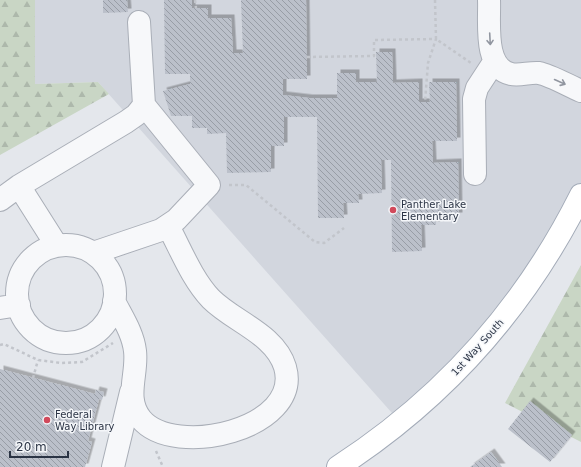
<svg xmlns="http://www.w3.org/2000/svg" width="581" height="467" font-family="'DejaVu Sans',sans-serif">
<style>
.built{fill:#d2d6de}
.forest{fill:url(#forest-firs)}
.building{fill:url(#building-back-hatch);filter:url(#shadow)}
.lines{fill:none;stroke-linecap:round;stroke-linejoin:round}
.minor-casing{stroke:#a9aeb7;stroke-width:24}
.major-casing{stroke:#a3abb8;stroke-width:24}
.path{stroke:#c2c5cb;stroke-width:2.5;stroke-dasharray:3 3;stroke-linecap:butt}
.minor{stroke:#f7f8fa;stroke-width:22}
.major{stroke:#fff;stroke-width:22}
.oneway{stroke:#9196a0}
.poi-dot{fill:#d1495b;stroke:#f4f6f9;stroke-width:1.5}
.labels{text-anchor:middle;stroke-width:3;stroke-linejoin:round;paint-order:stroke}
.poi-label{font-size:10px;fill:#2b3445;stroke:#f4f6f9;text-anchor:start}
.street-label{font-size:10px;fill:#2b3445;stroke:#f4f6f9}
</style>
<defs>
<pattern id="forest-firs" width="22" height="20" patternUnits="userSpaceOnUse"><rect width="22" height="20" fill="#c9d6c5"/><path d="M5 1l3.5 6h-7zM16 11l3.5 6h-7z" fill="#adb8ab"/></pattern>
<pattern id="building-back-hatch" width="6" height="6" patternUnits="userSpaceOnUse"><rect width="6" height="6" fill="#bbc0ca"/><path d="M-1 5l2 2M0 0l6 6M5-1l2 2" fill="none" stroke="#989da6"/></pattern>
<filter id="shadow"><feDropShadow dx="3.5" dy="-3.5" stdDeviation="0" flood-color="#0004"/></filter>
</defs>
<rect width="100%" height="100%" fill="#e4e7ec"/>
<path class="built" d="M 35,0 L 581,0 L 581,195 L 542,264 L 400,422 L 98,82 L 35,84 Z"/>
<path class="forest" d="M 0,0 L 35,0 L 35,84 L 98,82 L 109,94 L 0,155 Z
M 581,265 L 581,442 L 505,403 Z"/>
<path class="building" d="M 103,0 L 127,0 L 128,12 L 103,13 Z
M 164,0 L 192,0 L 192,8 L 208,8 L 208,18 L 231,18 L 233,53 L 243,53 L 241,0 L 306,0 L 307,79 L 283,79 L 283,95 L 309,98 L 337,98 L 337,73 L 356,73 L 356,82 L 377,82 L 376,52 L 392,52 L 393,83 L 419,82 L 419,102 L 430,102 L 429,82 L 456,82 L 457,141 L 432,141 L 433,163 L 458,162 L 459,216 L 436,217 L 436,225 L 421,225 L 422,251 L 392,252 L 391,160 L 381,160 L 382,193 L 358,194 L 359,203 L 343,203 L 344,218 L 318,218 L 317,117 L 284,117 L 284,146 L 271,146 L 271,172 L 227,173 L 226,133 L 207,134 L 207,128 L 192,128 L 192,116 L 171,116 L 163,91 L 190,84 L 190,74 L 165,74 Z
M 0,369 L 95,394 L 96,390 L 104,392 L 102,400 L 99,399 L 88,441 L 92,442 L 85,467 L 0,467 Z
M 530,401 L 572,435 L 550,462 L 508,429 Z
M 491,452 L 502,467 L 470,467 Z"/>
<g class="lines">
<g class="minor-casing">
<path id="minor" d="M 489,0 C 490,21 483,68 511,74 C 520,76 530,72 539,73 C 550,75 569,86 581,91
M 475,174 L 474,99 L 477,88 L 494,62
M 19,186 L 57,246
M 0,200 L 19,186 L 126,122 L 136,115 L 144,105 L 139,22
M17 294a49 49 0 1 1 98 0a49 49 0 1 1-98 0Z
M 93,253 L 161,230 L 176,220 L 209,185 L 144,105
M 114,301 C 122,317 133,333 135,351 C 138,374 124,398 141,419 C 174,459 303,429 285,367 C 275,334 234,322 211,299 C 192,279 181,250 168,226
M 0,308 L 19,305
M 113,467 L 131,392"/>
</g>
<g class="major-casing">
<path id="major" d="M 338,467 C 443,399 525,307 581,195"/>
</g>
<path class="path" d="M 195,0 L 196,8
M 435,0 L 436,39 L 471,63
M 307,57 L 374,56 L 374,40 L 436,39 L 428,63 L 425,102
M 229,185 L 246,185 L 315,242 L 324,243 L 344,228
M 0,345 L 4,344 L 38,360 L 61,363 L 82,362 L 113,343
M 33,378 L 38,360
M 156,451 L 163,467"/>
<use href="#minor" class="minor"/>
<use href="#major" class="major"/>
</g>
<defs><path id="oneway-shaft" d="M-6 0H5M1.5-3L5.5 0L1.5 3" fill="none" stroke-width="1.6" stroke-linecap="round" stroke-linejoin="round"/></defs>
<g class="oneway">
<use href="#oneway-shaft" transform="translate(490 39) rotate(87)"/>
<use href="#oneway-shaft" transform="translate(560 82) rotate(24)"/>
</g>
<g class="poi-dot">
<circle cx="393" cy="210" r="4"/>
<circle cx="47" cy="420" r="4"/>
</g>
<g class="labels">
<g class="poi-label">
<text x="401" y="208">Panther Lake<tspan x="401" dy="12">Elementary</tspan></text>
<text x="55" y="418">Federal<tspan x="55" dy="12">Way Library</tspan></text>
</g>
<g class="street-label">
<text transform="translate(477 347) rotate(-48)" y="4">1st Way South</text>
</g>
</g>
<path d="M10 451v6h58v-6" fill="none" stroke="#2b3445" stroke-width="2"/>
<text x="16" y="451" font-size="12" fill="#2b3445" stroke="#f4f6f9" stroke-width="3" paint-order="stroke">20 m</text>
</svg>
